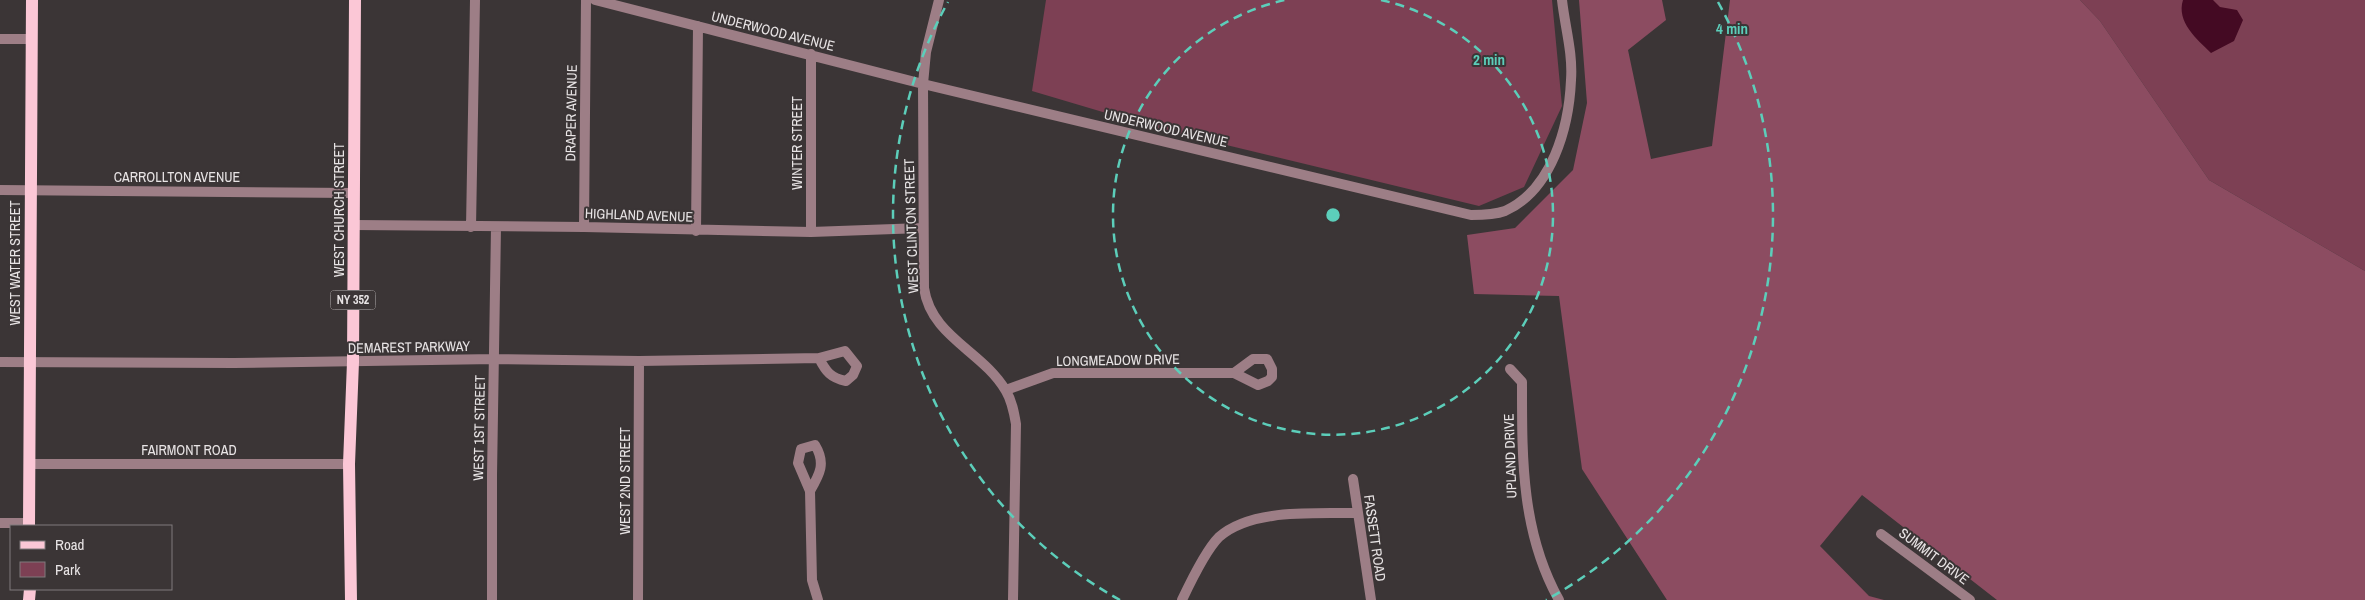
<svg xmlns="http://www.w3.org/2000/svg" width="2365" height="600" font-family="'Archivo Narrow',sans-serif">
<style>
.green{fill:#7d4054}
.forest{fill:#8c4c61}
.water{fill:#440a23}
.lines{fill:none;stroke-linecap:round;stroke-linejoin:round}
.minor{stroke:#9d7e86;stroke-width:10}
.major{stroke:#fbc7d6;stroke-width:12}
.ring{fill:none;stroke:#5cceba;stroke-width:2.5;stroke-dasharray:9 6}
.labels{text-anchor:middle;stroke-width:4;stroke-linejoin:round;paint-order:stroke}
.shield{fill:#3b3536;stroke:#b4b0b0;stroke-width:1}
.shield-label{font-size:12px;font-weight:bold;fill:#e8e4e5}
.street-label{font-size:14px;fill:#e8e4e5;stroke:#3b3536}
.centre{fill:#5cceba;stroke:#3b3536;stroke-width:2.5}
.ring-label{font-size:15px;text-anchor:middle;font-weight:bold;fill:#5cceba;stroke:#3b3536;stroke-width:4;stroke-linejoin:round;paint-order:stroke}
</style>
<rect width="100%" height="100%" fill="#3b3536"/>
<path class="green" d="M 1046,0 L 1552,0 L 1562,106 L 1524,187 L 1479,206 L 1160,129 L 1032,91 Z
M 2080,0 L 2365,0 L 2365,271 L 2209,180 L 2100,21 Z"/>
<path class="forest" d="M 1579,0 L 1662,0 L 1666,20 L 1628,50 L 1651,159 L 1712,146 L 1730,0 L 2080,0 L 2100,21 L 2209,180 L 2365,271 L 2365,600 L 1997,600 L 1862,495 L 1820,546 L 1869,596 L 1884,600 L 1667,600 L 1582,469 L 1559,296 L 1474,294 L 1467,235 L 1515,228 L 1573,170 L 1587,103 Z"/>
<path class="water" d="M 2183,0 L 2213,0 L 2220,7 L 2237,10 L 2243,20 L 2234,41 L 2211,53 C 2197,39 2176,22 2183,0 Z"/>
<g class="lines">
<path class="minor" d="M 595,0 L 923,84 L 1471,215 C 1482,215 1494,215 1505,211 C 1552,190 1569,127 1571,80 C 1573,53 1565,27 1562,0
M 939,0 L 926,52 L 923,84 L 924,288 C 931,337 983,351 1006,391 C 1012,401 1014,412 1016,424 L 1013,600
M 0,39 L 30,39
M 0,190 L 353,193
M 354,225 L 584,227 L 811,232 L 922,228
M 471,227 L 475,0
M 584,227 L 586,0
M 696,231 L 698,26
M 811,232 L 811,54
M 845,351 L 857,366 L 853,375 L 846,381 C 831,378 826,372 819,358 Z
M 1253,359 L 1267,359 L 1272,369 L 1272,377 L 1268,381 L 1258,385 L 1234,373 Z
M 0,362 L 234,363 L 495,359 L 639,361 L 819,358
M 1510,369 L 1522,382 C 1522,458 1521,532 1559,600
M 1006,390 L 1053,373 L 1234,373
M 815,445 C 826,463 820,474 810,491 L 798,463 L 801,449 Z
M 30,464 L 349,464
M 1353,479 L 1371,600
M 810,491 L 812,580 L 818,600
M 0,523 L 29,523
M 1881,534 L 1970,600
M 492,600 L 492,475 L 496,227
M 638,600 L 639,361
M 1182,600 C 1190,583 1206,550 1219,537 C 1252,508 1315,514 1357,513"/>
<path class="major" d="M 29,526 L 32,0
M 29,600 L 30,589
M 351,600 L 349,464 L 353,362 L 355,0"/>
</g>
<g class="ring">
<path d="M1381 0A220 220 0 1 1 1285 0"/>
<path d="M1120 600A440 440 0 0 1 948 2M1718 2A440 440 0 0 1 1546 600"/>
</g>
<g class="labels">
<rect class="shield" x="330.5" y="290.5" width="45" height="19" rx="4"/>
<g class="shield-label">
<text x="353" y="304">NY 352</text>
</g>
<g class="street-label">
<text transform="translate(773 31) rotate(14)" y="5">UNDERWOOD AVENUE</text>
<text transform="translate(571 113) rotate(-89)" y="5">DRAPER AVENUE</text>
<text transform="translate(1166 128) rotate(13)" y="5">UNDERWOOD AVENUE</text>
<text transform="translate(797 143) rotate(-90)" y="5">WINTER STREET</text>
<text x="177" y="182">CARROLLTON AVENUE</text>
<text transform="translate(339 210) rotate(-90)" y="5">WEST CHURCH STREET</text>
<text transform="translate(639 215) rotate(2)" y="5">HIGHLAND AVENUE</text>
<text transform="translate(911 226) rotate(-92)" y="5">WEST CLINTON STREET</text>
<text transform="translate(15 263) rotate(-90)" y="5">WEST WATER STREET</text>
<text transform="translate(409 347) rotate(-1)" y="5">DEMAREST PARKWAY</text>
<text transform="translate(1118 360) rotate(-1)" y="5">LONGMEADOW DRIVE</text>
<text transform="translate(479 428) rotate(-89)" y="5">WEST 1ST STREET</text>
<text x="189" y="455">FAIRMONT ROAD</text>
<text transform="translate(1510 456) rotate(-92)" y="5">UPLAND DRIVE</text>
<text transform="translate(625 481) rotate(-90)" y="5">WEST 2ND STREET</text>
<text transform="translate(1375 538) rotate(82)" y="5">FASSETT ROAD</text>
<text transform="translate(1934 556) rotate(37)" y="5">SUMMIT DRIVE</text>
</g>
</g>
<circle cx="1333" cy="215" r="8" class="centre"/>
<g class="ring-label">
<text x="1732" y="34">4 min</text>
<text x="1489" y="65">2 min</text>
</g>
<rect x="10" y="525" width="162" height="65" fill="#3b3536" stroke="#807b7c"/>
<rect x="20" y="541" width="25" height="8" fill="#fbc7d6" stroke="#807b7c"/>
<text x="55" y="550" font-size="15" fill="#e8e4e5">Road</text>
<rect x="20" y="562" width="25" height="15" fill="#7d4054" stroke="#807b7c"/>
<text x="55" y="575" font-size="15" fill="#e8e4e5">Park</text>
</svg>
